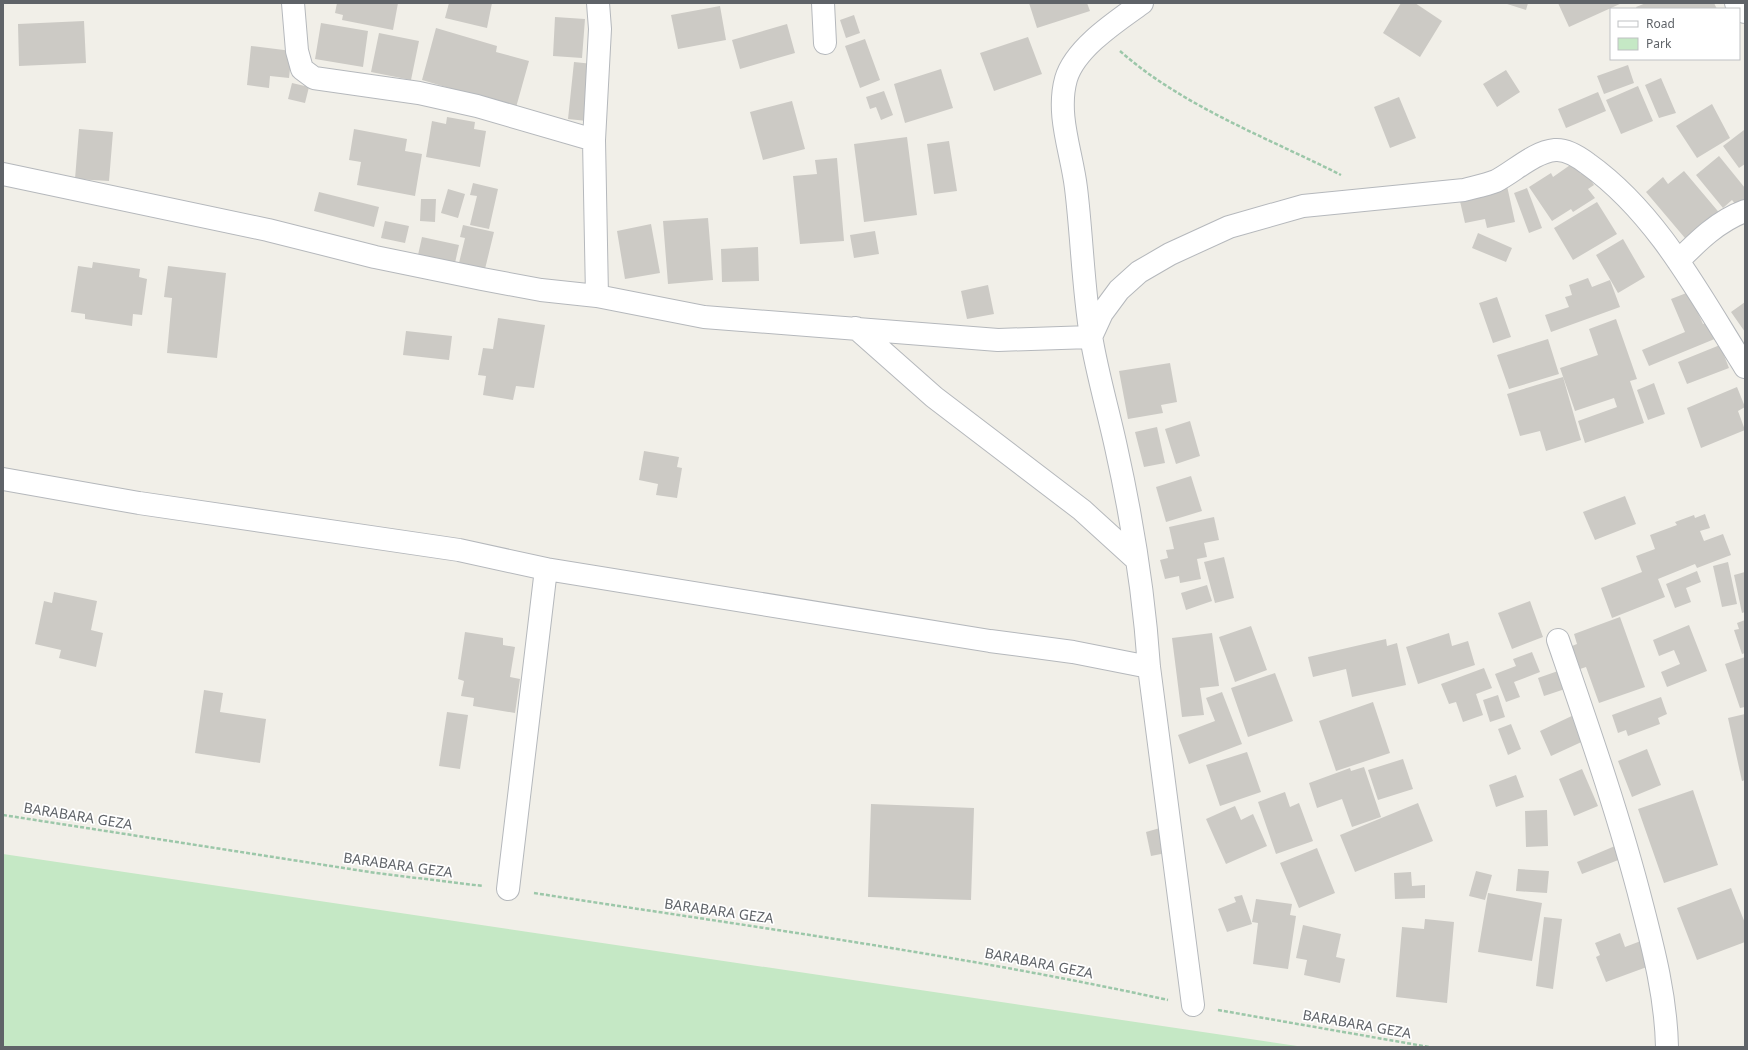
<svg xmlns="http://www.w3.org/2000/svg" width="1748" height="1050" font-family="'Noto Sans',sans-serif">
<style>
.green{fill:#c5e8c5}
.building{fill:#cccac5}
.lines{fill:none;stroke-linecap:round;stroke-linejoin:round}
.minor-casing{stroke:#b5b8bc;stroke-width:24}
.path{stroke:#9cc7a9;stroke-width:2.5;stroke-dasharray:4 2;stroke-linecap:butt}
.minor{stroke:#fff;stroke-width:22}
.labels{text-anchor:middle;stroke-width:3.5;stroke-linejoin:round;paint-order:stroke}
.street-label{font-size:14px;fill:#5f6368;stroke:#fff}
</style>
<rect width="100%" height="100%" fill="#f1efe8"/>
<path class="green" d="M 3,854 L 1304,1047 L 3,1047 Z"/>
<path class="building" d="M 337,3 L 398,3 L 393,30 L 342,20 L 343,15 L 335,13 Z
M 449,3 L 492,3 L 487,28 L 445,18 Z
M 1029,3 L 1087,3 L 1090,11 L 1037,28 Z
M 1401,3 L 1415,3 L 1442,21 L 1420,57 L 1383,33 Z
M 1504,3 L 1528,3 L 1526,10 Z
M 1558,3 L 1622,3 L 1569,27 Z
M 1646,3 L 1714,3 L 1717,9 L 1637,9 L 1636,7 Z
M 720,6 L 726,40 L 678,49 L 671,15 Z
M 854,15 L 860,33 L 846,38 L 840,20 Z
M 555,17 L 585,19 L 582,58 L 553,56 Z
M 84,21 L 86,63 L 19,66 L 18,24 Z
M 321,23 L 368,31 L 363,67 L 315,59 Z
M 787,24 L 795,53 L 740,69 L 732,40 Z
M 436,28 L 497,46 L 496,52 L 529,61 L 515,111 L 454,95 L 456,90 L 422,80 Z
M 379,33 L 419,41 L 411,80 L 371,72 Z
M 1028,37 L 1042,74 L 994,91 L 980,53 Z
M 865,39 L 880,80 L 860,88 L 845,46 Z
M 251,46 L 292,51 L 289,78 L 270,76 L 269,88 L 247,85 Z
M 574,62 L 593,64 L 587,121 L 568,119 Z
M 1628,65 L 1634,83 L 1604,94 L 1597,76 Z
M 941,69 L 953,108 L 905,123 L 894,84 Z
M 1506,70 L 1520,92 L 1497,107 L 1483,84 Z
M 1661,78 L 1676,113 L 1659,118 L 1645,85 Z
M 292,83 L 309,87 L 305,103 L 288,99 Z
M 1638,86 L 1653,121 L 1621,134 L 1606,100 Z
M 884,91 L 893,115 L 881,120 L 876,107 L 870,109 L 866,97 Z
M 1598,92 L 1606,111 L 1566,128 L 1558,109 Z
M 1399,97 L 1416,138 L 1390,148 L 1374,107 Z
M 792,101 L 805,149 L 763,160 L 750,112 Z
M 1712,104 L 1730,138 L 1697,158 L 1676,126 Z
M 447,117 L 475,122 L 474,129 L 486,131 L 480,167 L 426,157 L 432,121 L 446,124 Z
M 79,129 L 113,132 L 109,181 L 75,179 Z
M 354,129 L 407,139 L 405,151 L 422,154 L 415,196 L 357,185 L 361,162 L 349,160 Z
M 1744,130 L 1745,164 L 1739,168 L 1723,146 Z
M 907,137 L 917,215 L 864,222 L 854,144 Z
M 949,141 L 957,191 L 934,194 L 927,144 Z
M 1719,156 L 1745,188 L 1745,206 L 1740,210 L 1732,200 L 1723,208 L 1696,175 Z
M 837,158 L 844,241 L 800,244 L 793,176 L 817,174 L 815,160 Z
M 1573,163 L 1581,174 L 1585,171 L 1594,185 L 1588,189 L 1595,198 L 1573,212 L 1571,209 L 1552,221 L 1529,187 L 1551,173 L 1553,177 Z
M 1684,171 L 1722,216 L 1690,244 L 1646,192 L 1663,177 L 1668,184 Z
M 473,183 L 498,189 L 489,229 L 470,225 L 477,196 L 470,195 Z
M 1507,186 L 1515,222 L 1487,228 L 1485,219 L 1465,223 L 1459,197 Z
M 1527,188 L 1542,228 L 1529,233 L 1514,193 Z
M 448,189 L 465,194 L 458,218 L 441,213 Z
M 319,192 L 379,207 L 374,227 L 314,211 Z
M 421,199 L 436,199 L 435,222 L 420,221 Z
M 1597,202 L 1617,234 L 1573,260 L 1554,228 Z
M 708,218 L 713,280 L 668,284 L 663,221 Z
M 385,221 L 409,226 L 405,243 L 381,238 Z
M 651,224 L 660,273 L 625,279 L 617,231 Z
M 463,225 L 494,232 L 485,269 L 459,263 L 465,238 L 460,237 Z
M 875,231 L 879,254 L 854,258 L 850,235 Z
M 1478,233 L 1512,248 L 1506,262 L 1472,248 Z
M 422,237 L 459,245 L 455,263 L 418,255 Z
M 1623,239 L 1645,277 L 1618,293 L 1596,255 Z
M 758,247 L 759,281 L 722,282 L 721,249 Z
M 93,262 L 140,269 L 139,277 L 147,279 L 142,315 L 133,314 L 132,326 L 85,319 L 85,314 L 71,312 L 78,266 L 92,268 Z
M 168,266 L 226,273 L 217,358 L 167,353 L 172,298 L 164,297 Z
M 1588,278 L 1592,287 L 1610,280 L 1620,307 L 1551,332 L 1545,315 L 1569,307 L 1565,297 L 1572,295 L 1569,285 Z
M 988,285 L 994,314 L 967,319 L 961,291 Z
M 1689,292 L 1703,324 L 1710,321 L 1717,338 L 1649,366 L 1642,350 L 1685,332 L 1671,299 Z
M 1497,297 L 1511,337 L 1493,343 L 1479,303 Z
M 1745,302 L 1745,332 L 1731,312 Z
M 498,318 L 545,325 L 534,388 L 516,386 L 513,400 L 483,395 L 486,376 L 478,375 L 483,348 L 493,349 Z
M 1616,319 L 1637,379 L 1630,381 L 1644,423 L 1585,443 L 1578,421 L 1617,407 L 1614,398 L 1575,411 L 1560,368 L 1598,355 L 1589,329 Z
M 406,331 L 452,336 L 449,360 L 403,355 Z
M 1548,339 L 1559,374 L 1509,389 L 1497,355 Z
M 1720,345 L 1729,368 L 1687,384 L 1678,362 Z
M 1170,363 L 1177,402 L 1161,405 L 1163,413 L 1128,419 L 1119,371 Z
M 1563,377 L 1581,440 L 1546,451 L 1540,431 L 1520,436 L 1507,394 Z
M 1654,383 L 1665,414 L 1648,420 L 1637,390 Z
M 1737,387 L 1745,407 L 1738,411 L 1745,430 L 1701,448 L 1687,408 Z
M 1190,421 L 1200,456 L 1176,464 L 1165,429 Z
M 1157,427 L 1165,463 L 1144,467 L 1135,432 Z
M 644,451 L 679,457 L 677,467 L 682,468 L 677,498 L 656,495 L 658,484 L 639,480 Z
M 1191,476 L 1202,511 L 1166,522 L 1156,487 Z
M 1625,496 L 1636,524 L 1595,540 L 1583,512 Z
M 1705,514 L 1710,528 L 1700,531 L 1704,541 L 1723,534 L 1731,555 L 1697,568 L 1695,564 L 1658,579 L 1665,597 L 1612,618 L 1601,588 L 1642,572 L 1636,556 L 1655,549 L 1650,535 L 1677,525 L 1675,522 L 1694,515 L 1695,518 Z
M 1214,517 L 1219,540 L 1204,543 L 1207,557 L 1197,559 L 1201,579 L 1180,583 L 1179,576 L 1165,579 L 1160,560 L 1168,558 L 1166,550 L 1174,549 L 1169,527 Z
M 1224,557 L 1234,598 L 1215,603 L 1204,562 Z
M 1728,562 L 1737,604 L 1722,607 L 1713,566 Z
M 1697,571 L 1701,582 L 1686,588 L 1691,602 L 1675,608 L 1666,584 Z
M 1745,572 L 1745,612 L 1742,613 L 1734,575 Z
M 1207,585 L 1212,601 L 1186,610 L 1181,593 Z
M 54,592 L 97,601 L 91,630 L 103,633 L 96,667 L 59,658 L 61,650 L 35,644 L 44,601 L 52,603 Z
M 1530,601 L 1543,637 L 1512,649 L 1498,613 Z
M 1620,617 L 1645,687 L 1599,703 L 1586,667 L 1580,669 L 1572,646 L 1577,644 L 1574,634 Z
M 1745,620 L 1745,653 L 1742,654 L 1734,630 L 1739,629 L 1737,623 Z
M 1689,625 L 1707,671 L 1667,687 L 1661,672 L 1680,664 L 1674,650 L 1659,656 L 1653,640 Z
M 1251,626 L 1267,670 L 1235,682 L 1219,637 Z
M 465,632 L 503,638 L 503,645 L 515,647 L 510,677 L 520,679 L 515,713 L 473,706 L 474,698 L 461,696 L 464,681 L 458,679 Z
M 1212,633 L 1219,686 L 1200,688 L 1204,715 L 1182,717 L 1172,638 Z
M 1449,633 L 1452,646 L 1468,641 L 1475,665 L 1418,684 L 1406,647 Z
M 1386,639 L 1387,646 L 1397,643 L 1406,685 L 1352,697 L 1346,669 L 1313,677 L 1308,657 Z
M 1532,652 L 1540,672 L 1514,682 L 1520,697 L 1506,702 L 1495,674 L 1516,666 L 1513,659 Z
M 1745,657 L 1745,707 L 1740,708 L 1725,664 Z
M 1484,668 L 1492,688 L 1476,694 L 1483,715 L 1463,722 L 1456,702 L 1449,704 L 1441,684 Z
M 1558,671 L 1565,689 L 1544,696 L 1538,678 Z
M 1275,673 L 1293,721 L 1248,737 L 1231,688 Z
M 204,690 L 223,693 L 220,712 L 266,719 L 260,763 L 195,753 Z
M 1222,692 L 1242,744 L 1189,764 L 1178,735 L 1215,721 L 1206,698 Z
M 1498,695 L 1505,717 L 1490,722 L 1483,700 Z
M 1661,697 L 1667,714 L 1658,718 L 1660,724 L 1628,736 L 1626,730 L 1618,733 L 1612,715 Z
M 1373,702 L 1390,753 L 1336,771 L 1319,721 Z
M 447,712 L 468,715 L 460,769 L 439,766 Z
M 1576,714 L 1588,739 L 1551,756 L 1540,731 Z
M 1745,714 L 1745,780 L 1742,781 L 1728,718 Z
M 1511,724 L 1521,749 L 1508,755 L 1498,729 Z
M 1647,749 L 1661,785 L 1632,797 L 1618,761 Z
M 1247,752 L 1261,792 L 1220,806 L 1206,765 Z
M 1403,759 L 1413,789 L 1378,800 L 1368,770 Z
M 1364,767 L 1381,817 L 1352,827 L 1342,799 L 1317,808 L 1309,783 L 1350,768 L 1351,771 Z
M 1582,769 L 1598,806 L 1574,816 L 1559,779 Z
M 1516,775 L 1524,797 L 1496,807 L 1489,785 Z
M 1693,790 L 1718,865 L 1664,883 L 1638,809 Z
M 1285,792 L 1290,807 L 1299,803 L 1313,841 L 1276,854 L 1258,802 Z
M 1418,803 L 1433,841 L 1355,872 L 1340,835 Z
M 871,804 L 974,808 L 971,900 L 868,897 Z
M 1235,806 L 1241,820 L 1253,814 L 1267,846 L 1226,864 L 1206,819 Z
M 1547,810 L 1548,846 L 1526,847 L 1525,811 Z
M 1160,828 L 1166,853 L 1151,856 L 1146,832 Z
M 1615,846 L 1621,859 L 1582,874 L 1577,862 Z
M 1317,848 L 1335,893 L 1299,908 L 1280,863 Z
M 1518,869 L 1549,871 L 1547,893 L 1516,891 Z
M 1476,871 L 1492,875 L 1485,900 L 1469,896 Z
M 1411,872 L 1412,886 L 1425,885 L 1425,898 L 1395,899 L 1394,873 Z
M 1731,888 L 1745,923 L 1745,942 L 1697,960 L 1677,908 Z
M 1488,893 L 1542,903 L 1532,961 L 1478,952 Z
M 1242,895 L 1252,924 L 1227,932 L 1218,909 L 1236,902 L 1234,897 Z
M 1256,899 L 1292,904 L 1290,915 L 1296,916 L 1288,969 L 1253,964 L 1258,923 L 1252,922 Z
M 1544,917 L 1562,919 L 1553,989 L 1536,986 Z
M 1425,919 L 1454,922 L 1447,1003 L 1396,997 L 1402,927 L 1424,929 Z
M 1303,925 L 1341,934 L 1336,957 L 1345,959 L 1340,983 L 1304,975 L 1307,960 L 1296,958 Z
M 1620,933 L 1625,947 L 1646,939 L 1655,964 L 1606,982 L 1596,957 L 1600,955 L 1595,943 Z"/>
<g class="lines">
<g class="minor-casing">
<path id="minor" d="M 293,3 L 297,51 L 302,69 L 314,78 L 419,93 L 477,106 L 594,140
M 823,3 L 825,43
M 1142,3 C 1117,21 1075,48 1066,79 C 1056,115 1072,153 1076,188 C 1082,237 1083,287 1091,336 C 1097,373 1108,410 1116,447 C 1132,519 1144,593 1149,667 L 1193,1005
M 1736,3 L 1745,12
M 3,174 L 268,230 L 375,257 L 482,279 L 541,290 L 597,296 L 704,317 L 998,340 L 1091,337 L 1102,313 L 1119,290 L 1139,272 L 1170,254 L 1229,227 L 1303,206 L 1464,190 C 1475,187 1486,185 1496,181 C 1515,171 1534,152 1555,150 C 1567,149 1579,157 1588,164 C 1658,214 1700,296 1745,367
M 1678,261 C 1698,241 1718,221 1745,211
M 597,296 L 594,140 L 600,29 L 598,3
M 856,328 L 934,397 L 1082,510 L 1137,560
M 3,479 L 139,503 L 459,550 L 546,569 L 990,641 L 1073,652 L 1149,667
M 1558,640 C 1588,727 1619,815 1642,905 C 1654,951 1666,998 1667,1047
M 508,889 L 546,569"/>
</g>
<path class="path" d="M 1120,51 C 1182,106 1268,138 1341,175
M 3,815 L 376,873 L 483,886
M 534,893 C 746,926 958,954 1168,1000
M 1218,1010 L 1429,1047"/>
<use href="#minor" class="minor"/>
</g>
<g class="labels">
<g class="street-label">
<text transform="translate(78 816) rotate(9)" y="5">BARABARA GEZA</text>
<text transform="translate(398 865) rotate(8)" y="5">BARABARA GEZA</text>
<text transform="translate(719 911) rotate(8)" y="5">BARABARA GEZA</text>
<text transform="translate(1039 963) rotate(11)" y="5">BARABARA GEZA</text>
<text transform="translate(1357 1024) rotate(10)" y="5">BARABARA GEZA</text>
</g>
</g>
<rect width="1748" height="1050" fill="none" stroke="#5f6368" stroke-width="8"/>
<rect x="1610" y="8" width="130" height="52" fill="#ffffff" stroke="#bfc1c3"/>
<rect x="1618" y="21" width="20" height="6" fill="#ffffff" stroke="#bfc1c3"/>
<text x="1646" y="28" font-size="12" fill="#5f6368">Road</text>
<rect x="1618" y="38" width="20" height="12" fill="#c5e8c5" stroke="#bfc1c3"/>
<text x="1646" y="48" font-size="12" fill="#5f6368">Park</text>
</svg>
